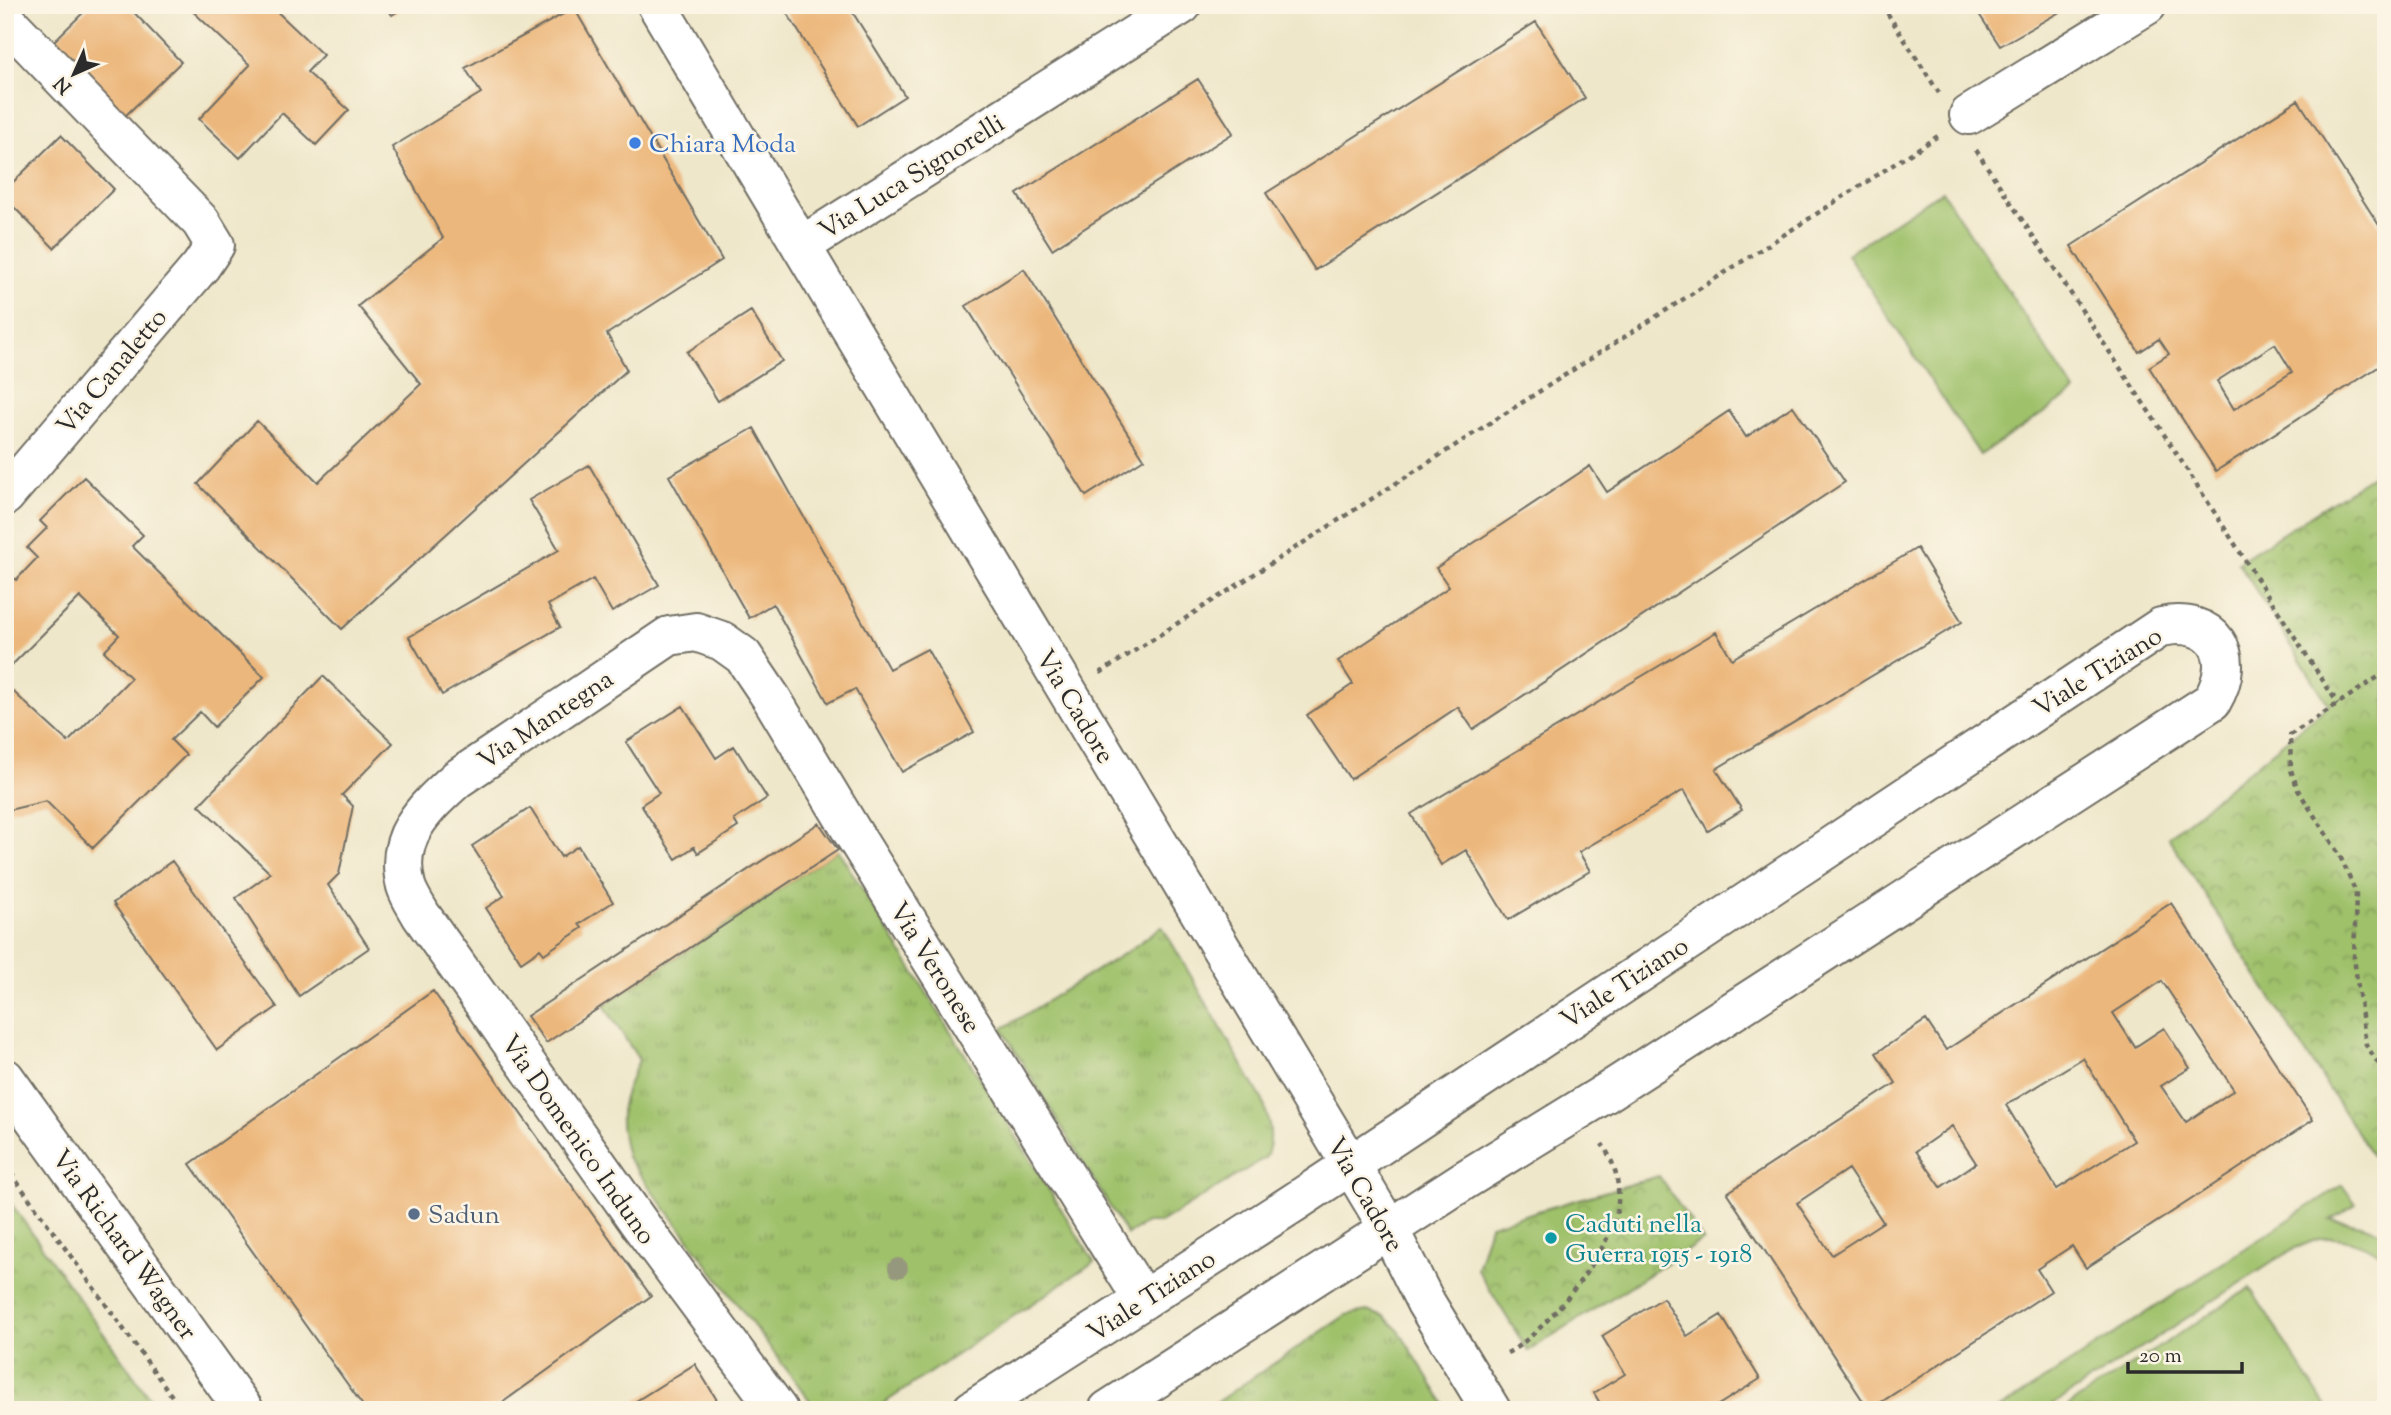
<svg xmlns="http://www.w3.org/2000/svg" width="2391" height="1415" font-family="'Sorts Mill Goudy',serif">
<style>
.grass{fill:url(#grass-tufts);stroke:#65764b;stroke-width:2}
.park{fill:url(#park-crowns);stroke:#65764b;stroke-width:2}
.pitch{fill:#9fc16b;stroke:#65764b;stroke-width:2}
.building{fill:#ecb77c;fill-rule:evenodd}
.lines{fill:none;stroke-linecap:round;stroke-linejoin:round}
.minor-casing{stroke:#706d63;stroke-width:42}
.path{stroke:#706d63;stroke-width:4.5;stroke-dasharray:5 5;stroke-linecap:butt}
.minor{stroke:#fff;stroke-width:38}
.tree{fill:#96987d}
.shop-dot{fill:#3f7fe0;stroke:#fcf5e5;stroke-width:2.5}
.service-dot{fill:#5c6f8a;stroke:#fcf5e5;stroke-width:2.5}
.culture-dot{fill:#0f9aa8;stroke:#fcf5e5;stroke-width:2.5}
.labels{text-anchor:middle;stroke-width:5;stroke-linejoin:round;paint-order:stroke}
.shop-label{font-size:26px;fill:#366cbe;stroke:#fcf5e5;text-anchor:start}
.street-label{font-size:26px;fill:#2b2b2b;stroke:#fcf5e5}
.service-label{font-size:26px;fill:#4e5e75;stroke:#fcf5e5;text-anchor:start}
.culture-label{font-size:26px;fill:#0d838f;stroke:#fcf5e5;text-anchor:start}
</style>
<defs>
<pattern id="grass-tufts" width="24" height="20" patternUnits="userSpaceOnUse" patternTransform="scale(1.75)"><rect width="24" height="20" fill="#9fc16b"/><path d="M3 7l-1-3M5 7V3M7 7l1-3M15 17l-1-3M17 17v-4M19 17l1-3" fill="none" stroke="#829d58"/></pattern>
<pattern id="park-crowns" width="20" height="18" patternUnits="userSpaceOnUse" patternTransform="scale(1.75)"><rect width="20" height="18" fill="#9fc16b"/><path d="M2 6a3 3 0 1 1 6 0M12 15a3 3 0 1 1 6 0" fill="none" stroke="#829d58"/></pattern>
</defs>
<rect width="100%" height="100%" fill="#fcf5e5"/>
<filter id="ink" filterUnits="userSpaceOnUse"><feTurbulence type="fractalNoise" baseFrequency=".0143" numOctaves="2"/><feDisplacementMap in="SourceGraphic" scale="14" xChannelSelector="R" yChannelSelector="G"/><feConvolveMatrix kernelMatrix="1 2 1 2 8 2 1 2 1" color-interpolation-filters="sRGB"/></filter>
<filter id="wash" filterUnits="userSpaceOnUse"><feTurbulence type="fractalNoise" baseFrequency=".00686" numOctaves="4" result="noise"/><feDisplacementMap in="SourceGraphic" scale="28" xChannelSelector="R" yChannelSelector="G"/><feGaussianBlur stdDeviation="1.57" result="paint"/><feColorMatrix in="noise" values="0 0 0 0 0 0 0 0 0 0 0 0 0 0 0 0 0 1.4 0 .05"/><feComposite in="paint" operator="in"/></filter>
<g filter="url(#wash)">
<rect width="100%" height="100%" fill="#efe7ca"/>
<path class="grass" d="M 838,850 L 1094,1262 L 874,1410 L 817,1410 L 627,1157 C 615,1111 621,1102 639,1060 L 604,1005 Z
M 1162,926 L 1263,1101 C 1269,1121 1274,1137 1266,1157 L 1160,1223 L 1146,1223 L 1127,1235 L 1002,1029 L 1131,949 Z
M 1367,1311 L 1385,1317 L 1399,1331 L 1448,1410 L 1205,1410 L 1346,1315 Z"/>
<path class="park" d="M 2386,467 L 2386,1178 L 2168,837 L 2329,705 L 2238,562 Z
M 1659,1176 L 1703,1240 L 1528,1351 L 1477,1269 L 1490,1225 Z
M 5,1195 L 158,1410 L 5,1410 Z"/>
<path class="pitch" d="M 1942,191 L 2075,392 L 1980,455 L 1847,254 Z
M 2342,1185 L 2356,1204 L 2330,1220 C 2350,1222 2368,1225 2386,1235 L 2386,1258 C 2368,1245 2343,1235 2320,1239 C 2311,1241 2302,1246 2293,1249 L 2045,1410 L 1998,1410 Z
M 2250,1288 L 2328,1410 L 2072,1410 L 2069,1405 Z"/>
<g id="blocks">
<path class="building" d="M 91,5 L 127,5 L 181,62 L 124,117 L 52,43 Z
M 186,5 L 270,5 L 323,55 L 307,72 L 349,110 L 316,145 L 282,113 L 240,158 L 199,119 L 250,65 Z
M 385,5 L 408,5 L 392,15 Z
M 782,5 L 848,5 L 905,96 L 858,126 Z
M 1973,5 L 2062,5 L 2065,9 L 2000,46 Z
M 574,8 L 722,260 L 607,334 L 627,370 L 342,629 L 198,484 L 257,421 L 318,482 L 421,384 L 358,306 L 443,238 L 392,147 L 481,93 L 465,68 Z
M 1536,22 L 1585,98 L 1315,270 L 1266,193 Z
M 1198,79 L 1233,133 L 1052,249 L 1017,194 Z
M 2298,100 L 2386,236 L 2386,362 L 2216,471 L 2149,367 L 2169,354 L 2159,339 L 2139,352 L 2071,246 ZM 2275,344 L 2292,372 L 2234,409 L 2217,381 Z
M 61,135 L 114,189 L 54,248 L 5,198 L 5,190 Z
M 1024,269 L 1144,459 L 1086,496 L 966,306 Z
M 751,311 L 782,361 L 718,401 L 687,352 Z
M 1793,406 L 1845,482 L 1473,729 L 1458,707 L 1350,779 L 1307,715 L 1353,684 L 1338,661 L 1449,587 L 1436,568 L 1590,466 L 1607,492 L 1729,411 L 1746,437 Z
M 754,428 L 889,669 L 927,649 L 974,732 L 902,772 L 855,689 L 828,703 L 773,604 L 749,618 L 669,476 Z
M 589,465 L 659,585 L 612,612 L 593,579 L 548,605 L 560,627 L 442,695 L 409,637 L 559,550 L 529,500 Z
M 84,477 L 143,535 L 132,546 L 264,677 L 214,727 L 200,712 L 171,740 L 186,755 L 93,848 L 46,801 L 5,811 L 5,684 L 68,742 L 131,678 L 104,651 L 119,635 L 80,597 L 5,672 L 5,570 L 16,580 L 37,558 L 27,548 L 47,528 L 40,521 Z
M 1917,548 L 1962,622 L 1716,769 L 1742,810 L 1708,831 L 1684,790 L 1579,852 L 1590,871 L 1508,920 L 1466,850 L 1441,865 L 1411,814 L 1716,632 L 1732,659 Z
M 323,676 L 393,743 L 342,795 L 353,806 L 339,874 L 328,885 L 369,948 L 299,996 L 236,898 L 270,873 L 199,805 Z
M 683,706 L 716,758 L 734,746 L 767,798 L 734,820 L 738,827 L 698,853 L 694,847 L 676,859 L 641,805 L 659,793 L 626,742 Z
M 530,808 L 561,857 L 578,846 L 613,902 L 579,924 L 582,928 L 544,954 L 540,949 L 521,962 L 486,908 L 504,896 L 472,846 Z
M 819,823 L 838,850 L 546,1043 L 527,1016 Z
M 172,861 L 277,1007 L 217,1050 L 113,903 Z
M 2171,903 L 2313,1120 L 2086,1268 L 2072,1246 L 2037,1269 L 2051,1291 L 1869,1410 L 1727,1193 L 1896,1083 L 1876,1053 L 1926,1020 L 1946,1050 ZM 2162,981 L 2234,1090 L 2186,1122 L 2161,1086 L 2190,1068 L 2164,1028 L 2135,1047 L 2113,1013 ZM 2083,1058 L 2134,1141 L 2057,1189 L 2006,1105 ZM 1952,1126 L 1976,1163 L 1941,1187 L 1916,1151 ZM 1848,1169 L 1883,1222 L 1832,1255 L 1797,1203 Z
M 433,991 L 651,1296 L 492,1410 L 366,1410 L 190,1164 Z
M 1663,1298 L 1687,1336 L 1721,1315 L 1760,1379 L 1710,1410 L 1604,1410 L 1594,1393 L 1625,1374 L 1602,1336 Z
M 695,1364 L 723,1410 L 622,1410 Z"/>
</g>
</g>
<g filter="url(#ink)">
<use href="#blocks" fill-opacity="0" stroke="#706d63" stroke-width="2"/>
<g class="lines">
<g class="minor-casing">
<path id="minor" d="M 657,5 L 1389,1229 L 1426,1303 L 1491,1410
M 5,19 L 201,222 L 215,245 L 201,266 L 5,496
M 1969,115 L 2147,5
M 801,246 L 1182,5
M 5,1078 L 244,1410
M 778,1410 L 642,1227 L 421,915 C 416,906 409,896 406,886 C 393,837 424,809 457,779 L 669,636 L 696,632 L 722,641 L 743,656 L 772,699 L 851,830 L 1143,1300
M 972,1410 L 1295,1202 L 2161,627 C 2214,616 2239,655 2212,701 L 1606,1093 L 1463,1181 L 1108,1410"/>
</g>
<path class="path" d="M 1882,5 L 1939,93
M 1976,150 L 2171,445 L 2338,704
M 2386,672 L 2290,735 L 2291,770 L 2298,790 L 2340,856 L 2356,893 L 2354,958 L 2366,1045 L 2386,1075
M 1100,673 L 1938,136
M 5,1165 L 182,1410
M 1507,1353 C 1544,1335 1610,1251 1617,1211 C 1621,1186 1616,1164 1602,1144
M 920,1410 L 934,1401"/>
<use href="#minor" class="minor"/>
</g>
<circle class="tree" cx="898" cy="1268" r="10"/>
</g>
<circle class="shop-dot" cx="635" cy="143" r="7"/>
<circle class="service-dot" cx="414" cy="1214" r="7"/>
<circle class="culture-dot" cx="1551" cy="1238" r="7"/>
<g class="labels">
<g class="shop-label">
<text x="649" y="152">Chiara Moda</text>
</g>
<g class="street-label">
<text transform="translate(911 176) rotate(-32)" y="9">Via Luca Signorelli</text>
<text transform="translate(111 371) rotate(-50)" y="9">Via Canaletto</text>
<text transform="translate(2097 671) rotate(-32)" y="9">Viale Tiziano</text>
<text transform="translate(1076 706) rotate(59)" y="9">Via Cadore</text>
<text transform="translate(545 719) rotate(-34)" y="9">Via Mantegna</text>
<text transform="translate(936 967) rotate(58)" y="9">Via Veronese</text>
<text transform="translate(1624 982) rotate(-33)" y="9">Viale Tiziano</text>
<text transform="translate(579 1139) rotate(55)" y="9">Via Domenico Induno</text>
<text transform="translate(1366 1194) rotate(60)" y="9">Via Cadore</text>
<text transform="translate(125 1244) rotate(54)" y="9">Via Richard Wagner</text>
<text transform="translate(1151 1295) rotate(-33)" y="9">Viale Tiziano</text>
</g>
<g class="service-label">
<text x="428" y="1223">Sadun</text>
</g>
<g class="culture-label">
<text x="1565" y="1232">Caduti nella<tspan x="1565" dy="30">Guerra 1915 - 1918</tspan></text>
</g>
</g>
<rect width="2391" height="1415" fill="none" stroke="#fcf5e5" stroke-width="28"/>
<g transform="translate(74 74) rotate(225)" stroke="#fcf5e5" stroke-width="5" paint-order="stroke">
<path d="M0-5L12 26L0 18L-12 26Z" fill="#2b2b2b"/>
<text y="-10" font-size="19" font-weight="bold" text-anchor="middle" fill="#2b2b2b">N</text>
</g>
<path d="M2128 1362v10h114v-10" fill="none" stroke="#2b2b2b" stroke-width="3.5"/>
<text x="2139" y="1362" font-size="21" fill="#2b2b2b" stroke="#fcf5e5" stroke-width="5" paint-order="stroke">20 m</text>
</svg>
